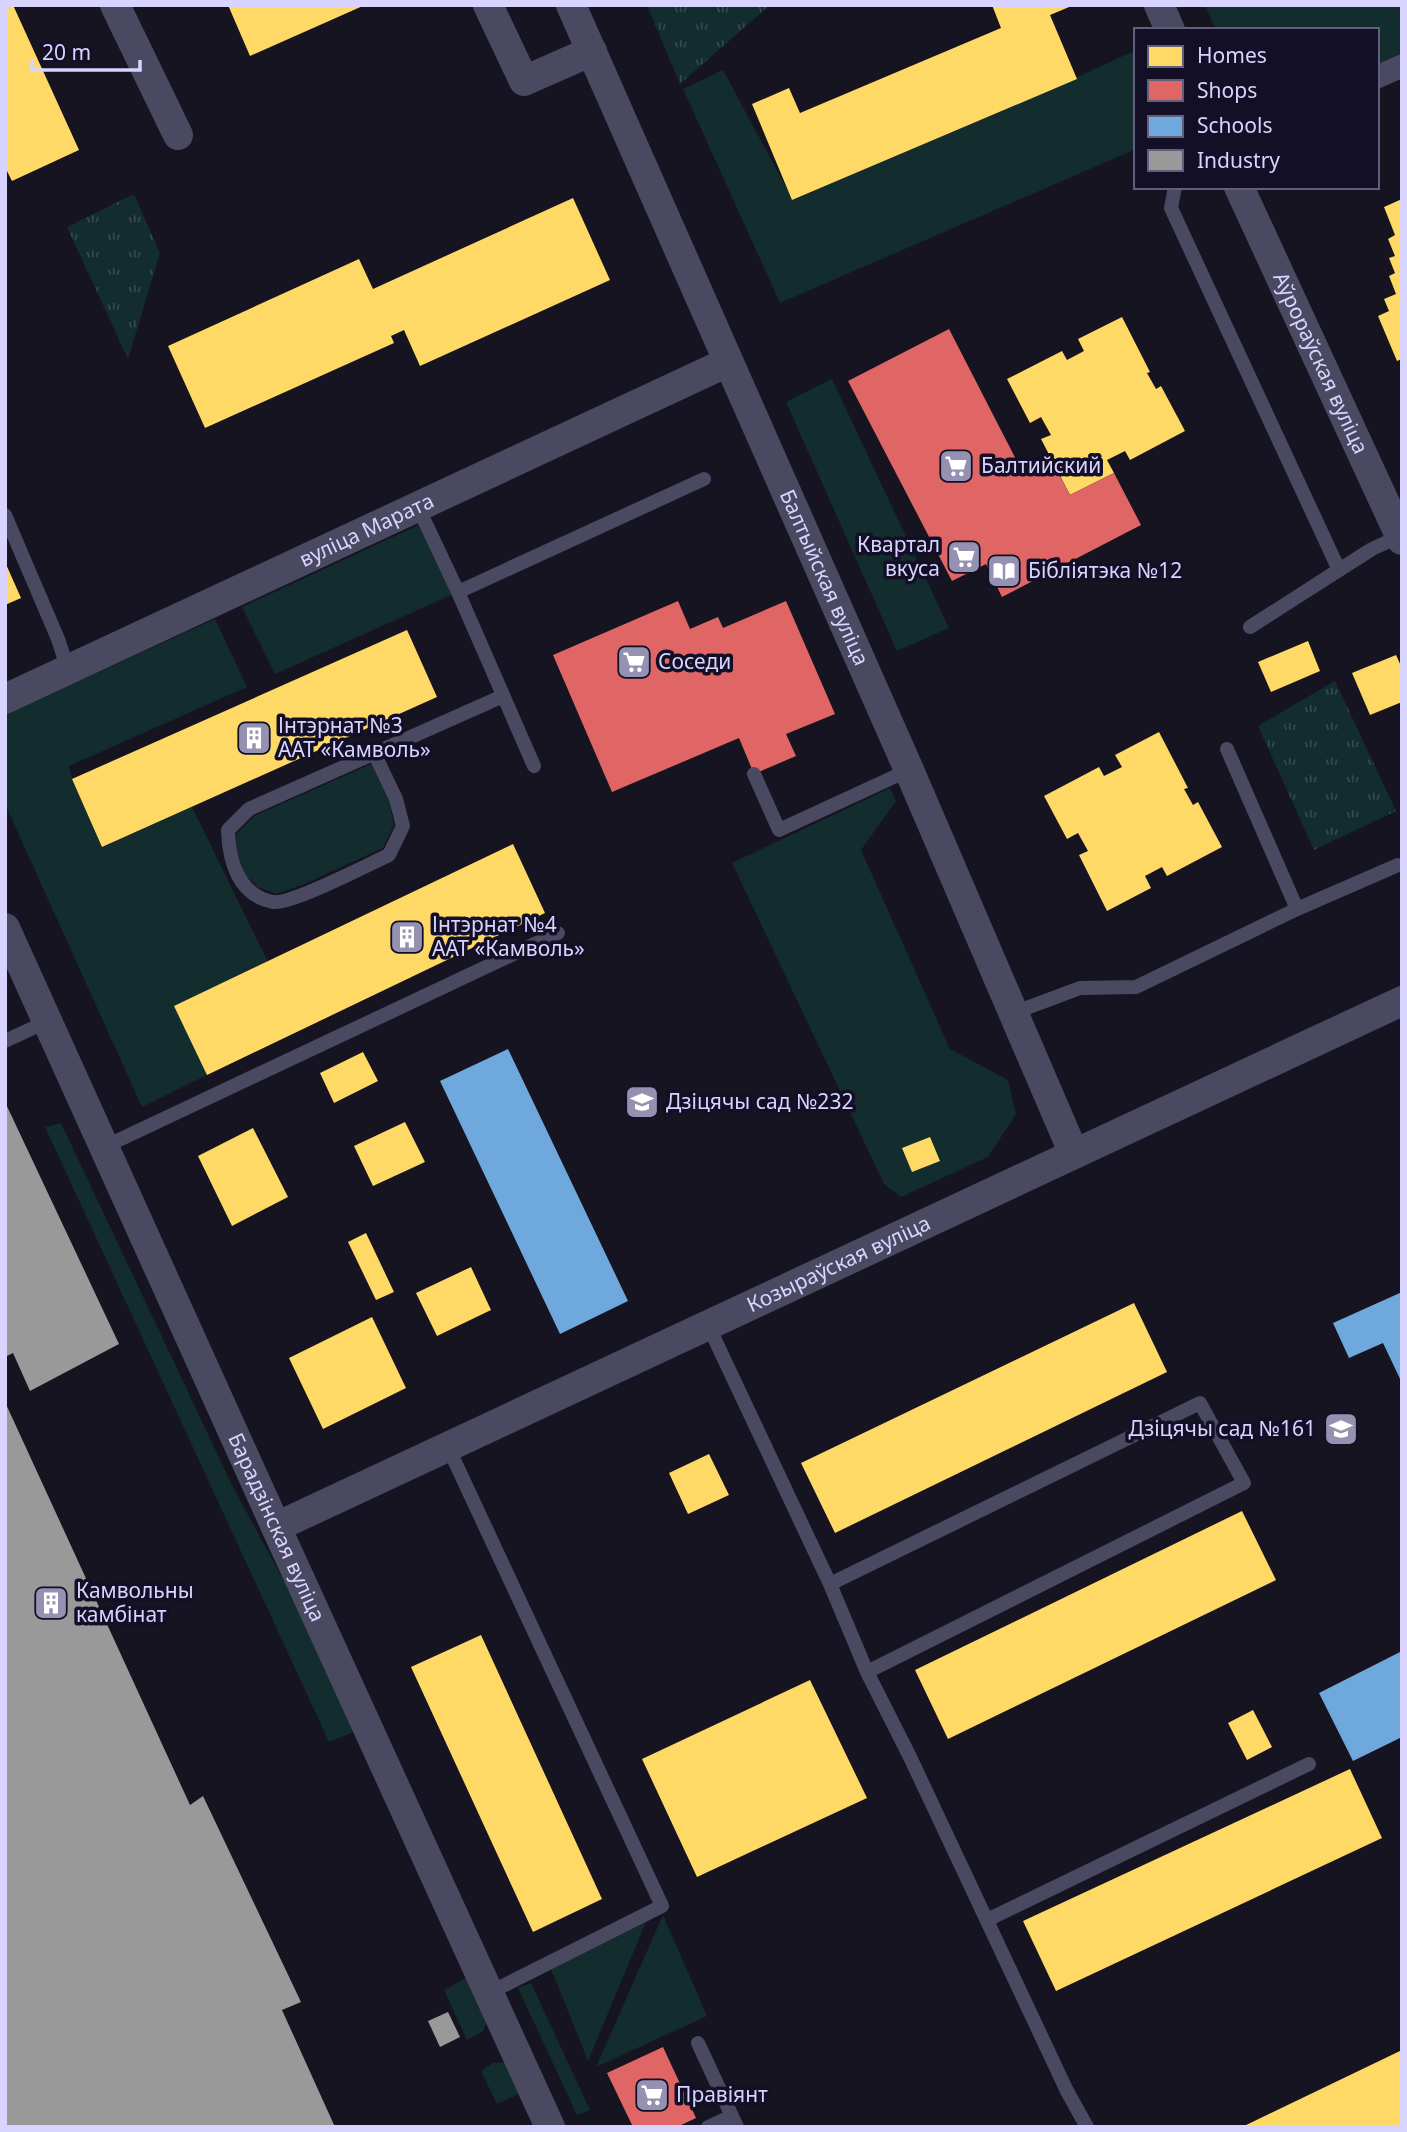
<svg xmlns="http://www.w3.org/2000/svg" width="1407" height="2132" font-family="'Noto Sans',sans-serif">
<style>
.grass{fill:#132c2d}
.park{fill:url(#park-tufts)}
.homes{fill:#ffd966}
.shops{fill:#e06666}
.schools{fill:#6fa8dc}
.industry{fill:#999}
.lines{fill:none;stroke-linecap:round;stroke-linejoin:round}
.service{stroke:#4a4962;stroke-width:14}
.pedestrian{stroke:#4a4962;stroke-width:23}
.minor{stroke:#4a4962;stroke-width:30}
.labels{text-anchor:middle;stroke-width:7;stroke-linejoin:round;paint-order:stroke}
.street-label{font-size:21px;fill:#d9d4ff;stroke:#130f26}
.poi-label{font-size:21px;fill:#d9d4ff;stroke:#130f26;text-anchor:start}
</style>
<defs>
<pattern id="park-tufts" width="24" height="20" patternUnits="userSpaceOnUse" patternTransform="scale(1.75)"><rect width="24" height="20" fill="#132c2d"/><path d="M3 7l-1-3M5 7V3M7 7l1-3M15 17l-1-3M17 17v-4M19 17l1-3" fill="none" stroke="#354a4c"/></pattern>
</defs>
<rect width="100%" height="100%" fill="#161421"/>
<path class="grass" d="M 1205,5 L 1402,5 L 1402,66 L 1377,77 L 1377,30 L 1216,30 Z
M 1136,50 L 1136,149 L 780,303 L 683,89 L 723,70 L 793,200 L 1043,93 Z
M 832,379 L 949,628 L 897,651 L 786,402 Z
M 425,522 L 458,592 L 275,674 L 242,607 Z
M 215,619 L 247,687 L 69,766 L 72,779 L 103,847 L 192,807 L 268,962 L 207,1075 L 142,1107 L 5,804 L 5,715 Z
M 371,764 L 389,801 L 394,825 L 383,848 L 302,885 L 276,894 L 258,887 L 244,874 L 237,850 L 236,834 L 254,816 Z
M 890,788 L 896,801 L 861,850 L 950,1049 L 1008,1080 L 1016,1114 L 988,1157 L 901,1197 L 884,1184 L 732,863 Z
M 61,1123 L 232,1485 L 279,1572 L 299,1602 L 364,1728 L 329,1742 L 45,1127 Z
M 663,1915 L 707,2016 L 596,2067 Z
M 646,1922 L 588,2061 L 551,1969 Z
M 478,1971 L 489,2019 L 482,2032 L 467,2040 L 444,1990 Z
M 531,1983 L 590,2110 L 577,2115 L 518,1988 Z
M 507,2062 L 532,2088 L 497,2104 L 481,2071 L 493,2063 Z"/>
<path class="park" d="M 647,5 L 770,5 L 680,84 Z
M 134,194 L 160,253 L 128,359 L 67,227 Z
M 1335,681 L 1396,811 L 1314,850 L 1258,726 Z"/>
<path class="homes" d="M 5,5 L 13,5 L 79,150 L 12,181 L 5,167 Z
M 228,5 L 365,5 L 250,56 Z
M 992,5 L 1074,5 L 1050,15 L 1077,79 L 792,200 L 752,104 L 789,88 L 800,113 L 1001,28 Z
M 573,198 L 610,280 L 420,366 L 404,330 L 391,336 L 394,343 L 205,428 L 168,346 L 359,259 L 373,289 Z
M 1402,199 L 1402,359 L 1397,361 L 1378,316 L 1389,311 L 1384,299 L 1396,294 L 1389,276 L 1395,273 L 1389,258 L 1395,256 L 1388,239 L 1395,235 L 1384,207 Z
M 1122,317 L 1150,372 L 1147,373 L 1156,389 L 1161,386 L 1185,431 L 1130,460 L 1125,451 L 1107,460 L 1114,473 L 1070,495 L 1041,439 L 1051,435 L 1041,417 L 1030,423 L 1007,379 L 1062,351 L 1067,360 L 1084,351 L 1078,339 Z
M 5,562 L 21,598 L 5,605 Z
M 407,630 L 437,697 L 102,847 L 72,779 Z
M 1308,641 L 1320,671 L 1271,692 L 1258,662 Z
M 1396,655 L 1402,668 L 1402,702 L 1370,715 L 1352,673 Z
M 1159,732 L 1188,788 L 1184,789 L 1193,805 L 1198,802 L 1222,847 L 1167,876 L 1162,867 L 1145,876 L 1151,888 L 1107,911 L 1079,855 L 1088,851 L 1078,833 L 1067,839 L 1044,796 L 1099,767 L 1104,776 L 1122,767 L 1115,755 Z
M 513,844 L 545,913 L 207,1075 L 174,1006 Z
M 363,1052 L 378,1081 L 334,1103 L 320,1073 Z
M 405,1122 L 425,1162 L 373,1186 L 354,1146 Z
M 253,1128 L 288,1197 L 232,1226 L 198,1156 Z
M 930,1137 L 940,1161 L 912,1172 L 902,1148 Z
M 366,1233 L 394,1292 L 376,1300 L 348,1242 Z
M 471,1267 L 491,1310 L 437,1336 L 416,1293 Z
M 1134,1303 L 1167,1372 L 835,1533 L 801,1463 Z
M 372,1317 L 406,1388 L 323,1429 L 289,1358 Z
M 709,1454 L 729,1495 L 688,1514 L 669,1473 Z
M 1242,1511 L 1276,1580 L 948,1739 L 915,1670 Z
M 481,1635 L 602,1899 L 533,1932 L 411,1667 Z
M 810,1680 L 867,1798 L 697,1877 L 642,1759 Z
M 1253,1710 L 1272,1747 L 1247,1760 L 1228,1723 Z
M 1350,1769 L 1382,1838 L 1056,1991 L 1023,1921 Z
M 1402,2050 L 1402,2127 L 1242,2127 Z"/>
<path class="shops" d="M 949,329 L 1023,473 L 1051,459 L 1070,495 L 1114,473 L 1141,525 L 1002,597 L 986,564 L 952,581 L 848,381 Z
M 678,601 L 690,629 L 718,617 L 723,628 L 786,601 L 835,714 L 786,734 L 796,756 L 754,774 L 739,738 L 612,792 L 553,655 Z
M 663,2047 L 696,2118 L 677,2127 L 633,2127 L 607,2073 Z"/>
<path class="schools" d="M 508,1049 L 628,1301 L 560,1334 L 440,1081 Z
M 1402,1292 L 1402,1383 L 1383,1343 L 1349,1358 L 1333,1323 Z
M 1402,1651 L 1402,1737 L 1353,1761 L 1319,1693 Z"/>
<path class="industry" d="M 5,1102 L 119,1344 L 30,1391 L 13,1353 L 5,1357 Z
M 5,1402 L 190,1805 L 203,1796 L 301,2002 L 282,2010 L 335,2127 L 5,2127 Z
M 448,2012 L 460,2037 L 440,2047 L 428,2021 Z"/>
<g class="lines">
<path class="service" d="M 1175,187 L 1171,208 L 1339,570 L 1250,627
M 418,507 L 458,592 L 704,479
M 5,515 L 58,639 L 68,670
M 1339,570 L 1372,549 L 1400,536
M 458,592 L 534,766
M 1227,749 L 1297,909
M 374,753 L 396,799 L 403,826 L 389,855 C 369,864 291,905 273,902 C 238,895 229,861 228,830 L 249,809 L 503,696
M 754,774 L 779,830 L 909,770
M 1013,1013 L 1080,988 L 1136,987 L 1297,909 L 1398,865
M 5,1041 L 46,1022
M 104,1147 L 558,933
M 708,1325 L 830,1584 L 867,1672 L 910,1757 L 1067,2091 L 1087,2127
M 448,1447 L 662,1906 L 489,1993
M 830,1584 L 1200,1403 L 1244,1483 L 867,1672
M 987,1920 L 1309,1764
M 698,2043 L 737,2127
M 708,2127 L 732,2116"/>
<path class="pedestrian" d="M 1377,77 L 1402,66"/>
<g class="minor">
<path d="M 115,5 L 178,135"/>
<path d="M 488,5 L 524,81 L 592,51"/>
<path id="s1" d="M 571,5 L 909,770 L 1074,1154"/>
<path d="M 1159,5 L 1170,30"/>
<path id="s2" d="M 1239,187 L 1402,540"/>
<path id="s3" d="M 5,699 L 728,362"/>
<path id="s4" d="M 5,928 L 276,1527 L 550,2127"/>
<path id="s5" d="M 276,1527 L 1402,1001"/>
</g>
</g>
<defs>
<g id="supermarket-square" transform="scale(1.75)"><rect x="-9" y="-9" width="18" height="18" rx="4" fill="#9591b1" stroke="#130f26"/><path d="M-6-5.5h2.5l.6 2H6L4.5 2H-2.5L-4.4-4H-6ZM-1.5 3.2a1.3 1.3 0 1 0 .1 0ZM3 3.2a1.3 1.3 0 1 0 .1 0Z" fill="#fff"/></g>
<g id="library-square" transform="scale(1.75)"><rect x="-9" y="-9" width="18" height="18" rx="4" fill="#9591b1" stroke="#130f26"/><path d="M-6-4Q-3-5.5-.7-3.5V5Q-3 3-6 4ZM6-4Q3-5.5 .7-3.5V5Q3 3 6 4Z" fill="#fff"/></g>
<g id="building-square" transform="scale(1.75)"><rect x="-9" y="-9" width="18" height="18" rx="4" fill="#9591b1" stroke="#130f26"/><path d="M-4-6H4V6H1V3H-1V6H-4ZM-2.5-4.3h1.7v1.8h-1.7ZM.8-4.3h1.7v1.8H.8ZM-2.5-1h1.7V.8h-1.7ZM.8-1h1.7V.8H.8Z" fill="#fff"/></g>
<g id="school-square" transform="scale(1.75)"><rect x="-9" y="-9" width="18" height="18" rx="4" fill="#9591b1" stroke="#130f26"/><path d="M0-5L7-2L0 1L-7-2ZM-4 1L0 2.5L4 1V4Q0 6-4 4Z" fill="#fff"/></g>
</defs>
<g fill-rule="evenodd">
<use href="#supermarket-square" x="956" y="466"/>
<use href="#supermarket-square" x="964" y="557"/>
<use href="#library-square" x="1004" y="571"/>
<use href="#supermarket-square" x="634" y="662"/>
<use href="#building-square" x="254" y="738"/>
<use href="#building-square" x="407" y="937"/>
<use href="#school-square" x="642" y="1102"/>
<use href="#school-square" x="1341" y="1429"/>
<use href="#building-square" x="51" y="1603"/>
<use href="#supermarket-square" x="652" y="2095"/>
</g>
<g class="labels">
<g class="street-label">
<text dy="7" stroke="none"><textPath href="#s2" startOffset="194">Аўрораўская вуліца</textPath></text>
<text dy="7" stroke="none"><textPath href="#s3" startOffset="399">вуліца Марата</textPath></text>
<text dy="7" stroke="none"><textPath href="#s1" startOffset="626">Балтыйская вуліца</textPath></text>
<text dy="7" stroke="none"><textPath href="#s5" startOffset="621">Козыраўская вуліца</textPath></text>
<text dy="7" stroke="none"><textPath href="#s4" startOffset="658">Барадзінская вуліца</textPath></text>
</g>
<g class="poi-label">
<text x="981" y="473">Балтийский</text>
<text x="940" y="552" text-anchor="end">Квартал<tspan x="940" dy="24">вкуса</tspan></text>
<text x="1028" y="578">Бібліятэка №12</text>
<text x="658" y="669">Соседи</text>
<text x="278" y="733">Інтэрнат №3<tspan x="278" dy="24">ААТ «Камволь»</tspan></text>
<text x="432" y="932">Інтэрнат №4<tspan x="432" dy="24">ААТ «Камволь»</tspan></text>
<text x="666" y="1109">Дзіцячы сад №232</text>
<text x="1316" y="1436" text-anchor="end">Дзіцячы сад №161</text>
<text x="76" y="1598">Камвольны<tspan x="76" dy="24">камбінат</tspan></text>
<text x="676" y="2102">Правіянт</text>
</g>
</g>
<rect width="1407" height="2132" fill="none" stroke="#d9d4ff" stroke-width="14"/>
<rect x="1134" y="28" width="245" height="161" fill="#130f26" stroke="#625e7d" stroke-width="2"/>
<rect x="1148" y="46" width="35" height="21" fill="#ffd966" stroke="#625e7d" stroke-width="2"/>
<text x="1197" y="63" font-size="21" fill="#d9d4ff">Homes</text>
<rect x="1148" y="80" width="35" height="21" fill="#e06666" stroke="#625e7d" stroke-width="2"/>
<text x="1197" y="98" font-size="21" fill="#d9d4ff">Shops</text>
<rect x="1148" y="116" width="35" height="21" fill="#6fa8dc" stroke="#625e7d" stroke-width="2"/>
<text x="1197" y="133" font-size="21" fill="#d9d4ff">Schools</text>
<rect x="1148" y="150" width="35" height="21" fill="#999999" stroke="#625e7d" stroke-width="2"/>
<text x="1197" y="168" font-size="21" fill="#d9d4ff">Industry</text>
<path d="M32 60v10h108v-10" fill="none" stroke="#d9d4ff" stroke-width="3.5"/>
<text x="42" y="60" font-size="21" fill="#d9d4ff" stroke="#130f26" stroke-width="5" paint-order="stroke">20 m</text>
</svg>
